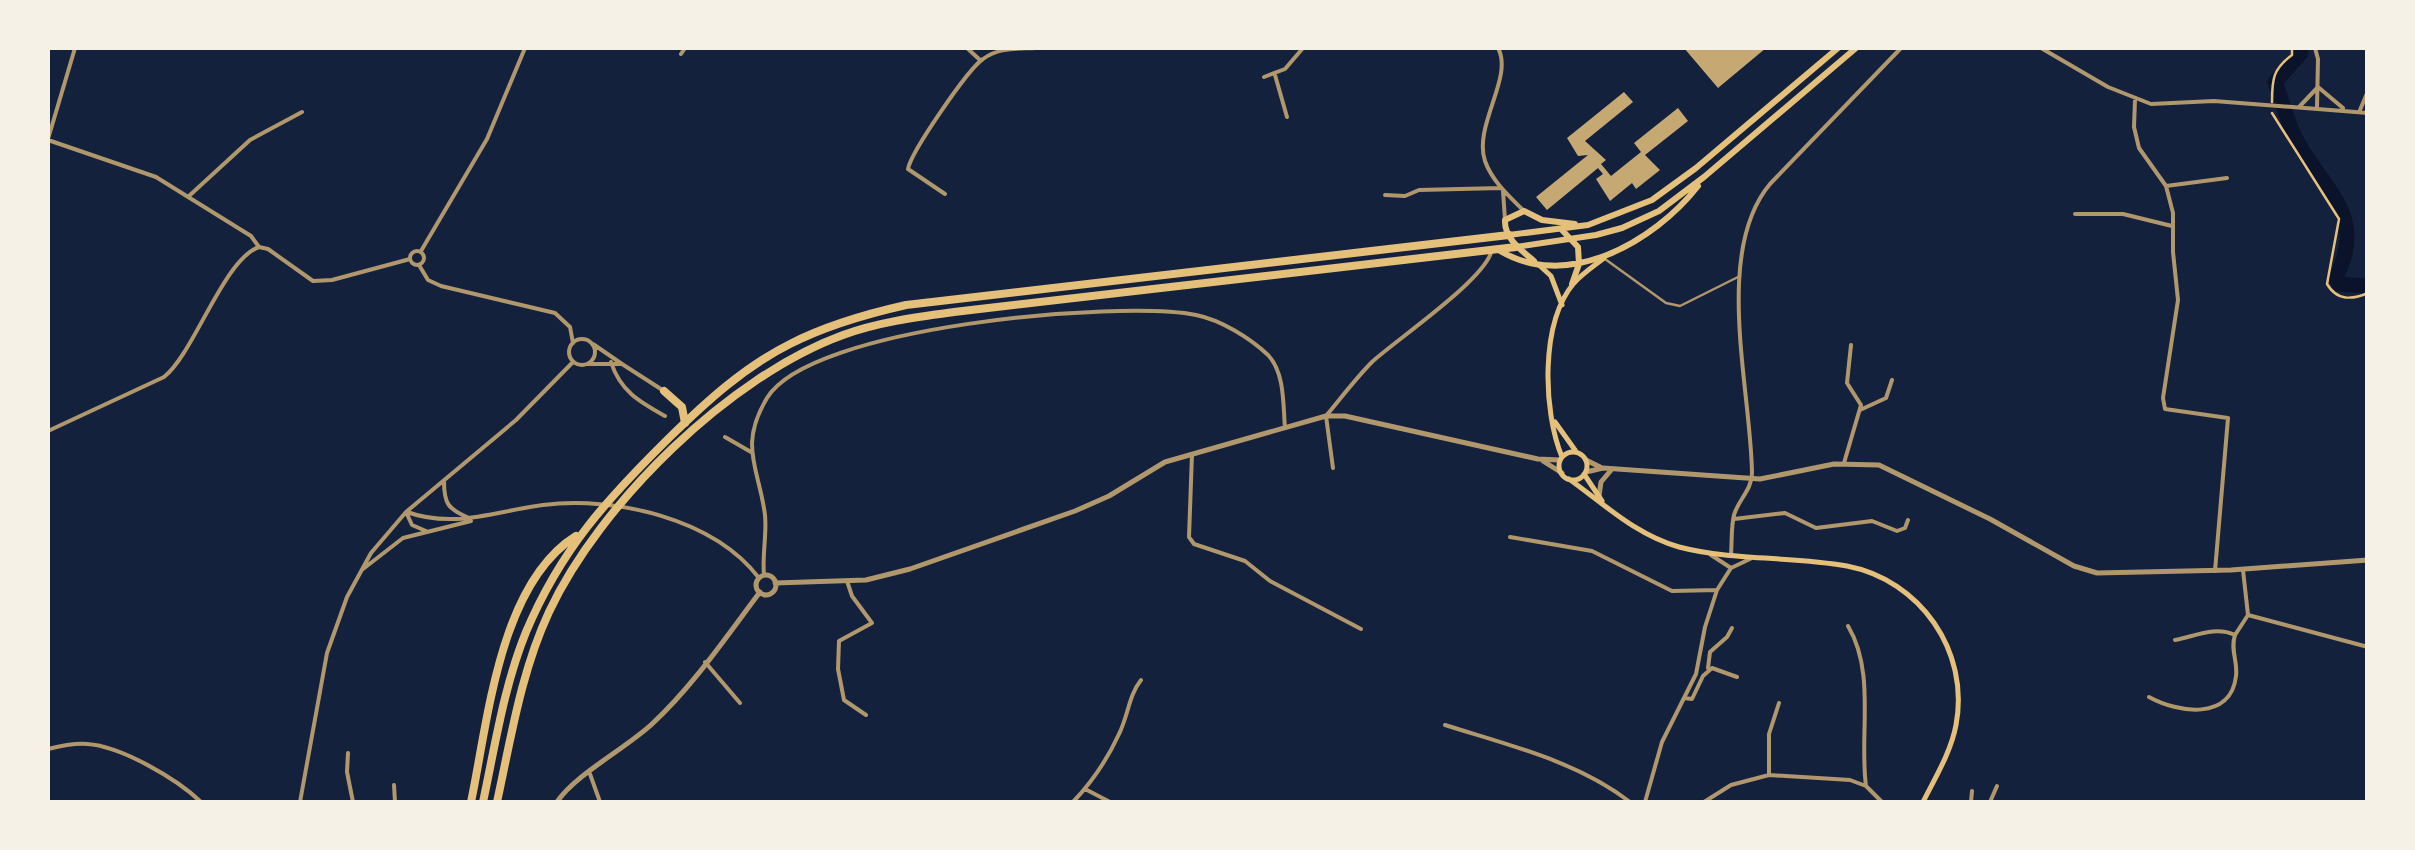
<svg xmlns="http://www.w3.org/2000/svg" width="2415" height="850" font-family="Arial,sans-serif">
<style>
.lines{fill:none;stroke-linecap:round;stroke-linejoin:round}
.stream{stroke:#0b132b;stroke-width:2.5}
.river{stroke:#0b132b;stroke-width:15}
.building{fill:#c6a872}
.path{stroke:#e5c07b;stroke-width:2.5}
.service{stroke:#b1986c;stroke-width:2.5}
.minor{stroke:#b1986c;stroke-width:4}
.tertiary{stroke:#b1986c;stroke-width:5}
.secondary{stroke:#e5c07b;stroke-width:5}
.trunk{stroke:#e5c07b;stroke-width:6}
.motorway{stroke:#e5c07b;stroke-width:8}
</style>
<rect width="100%" height="100%" fill="#14213d"/>
<g class="lines">
<path class="stream" d="M 48,73 L 49,48"/>
<path class="river" d="M 2298,48 L 2301,53 L 2275,82 C 2282,100 2286,118 2294,135 C 2320,189 2369,212 2336,278 L 2339,284 L 2368,286"/>
</g>
<path class="building" d="M 1684,48 L 1766,48 L 1718,88 Z
M 1624,92 L 1633,102 L 1585,141 L 1606,160 L 1601,164 L 1611,176 L 1641,152 L 1634,143 L 1678,108 L 1688,121 L 1645,155 L 1660,170 L 1636,189 L 1632,183 L 1610,201 L 1596,179 L 1603,174 L 1598,168 L 1547,210 L 1536,197 L 1588,155 L 1578,156 L 1567,138 Z"/>
<g class="lines">
<path class="path" d="M 2272,102 C 2272,79 2273,69 2292,55 L 2292,48
M 2272,113 L 2339,219 L 2327,284 C 2337,301 2352,300 2368,293"/>
<path class="service" d="M 1605,259 L 1666,303 L 1680,306 L 1740,276"/>
<path class="minor" d="M 967,48 L 980,60
M 1498,48 C 1514,77 1473,126 1485,161 C 1492,181 1509,196 1523,210
M 2041,48 L 2108,87 L 2151,104 L 2214,101 L 2368,113
M 2315,48 L 2318,59 L 2317,107
M 681,54 L 685,48
M 1275,75 L 1287,117
M 1264,77 L 1285,69 L 1303,48
M 2135,100 L 2134,127 L 2139,148 L 2166,186 L 2173,213 L 2173,252 L 2178,300 L 2163,398 L 2165,409 L 2228,418 L 2215,571
M 2300,106 L 2318,87 L 2343,108
M 2360,110 L 2368,91
M 48,139 L 75,48
M 48,140 L 156,177 L 251,236 L 259,247 L 268,249 L 313,281 L 332,280 L 410,259
M 2166,186 L 2227,178
M 1503,191 L 1505,220
M 945,194 L 908,169 C 911,152 968,69 983,59 C 999,47 1018,49 1036,48
M 1385,195 L 1405,196 L 1419,190 L 1501,188
M 189,196 L 250,140 L 302,112
M 2075,214 L 2123,214 L 2172,226
M410 258a7 7 0 1 1 14 0a7 7 0 1 1-14 0Z
M 421,251 L 487,139 L 525,48
M 419,265 L 428,280 L 441,286 L 555,313 L 570,327 L 573,343
M569 352a13 13 0 1 1 26 0a13 13 0 1 1-26 0Z
M 593,344 L 622,364
M 611,362 C 620,391 640,402 665,416
M 588,364 L 622,364 L 664,391
M 1860,410 L 1886,398 L 1892,380
M 48,431 L 164,377 C 195,352 223,260 259,247
M 725,437 L 751,452
M 1192,454 L 1189,537 L 1194,544 L 1245,561 L 1270,581 L 1361,629
M 1844,463 L 1861,405 L 1847,383 L 1851,345
M 1333,468 L 1326,416 C 1341,398 1356,378 1372,362 C 1397,339 1488,278 1492,249
M 444,481 C 444,504 448,509 469,518
M 406,512 L 412,525 L 426,531
M 407,512 C 454,529 496,511 543,505 C 614,496 713,518 759,578
M 1734,519 L 1785,513 L 1816,528 L 1872,521 L 1897,531 L 1905,528 L 1908,520
M 1510,537 L 1592,551 L 1672,591 L 1717,590
M 1731,554 C 1732,542 1731,527 1734,515 C 1738,500 1752,490 1752,473 C 1751,390 1713,252 1770,184 L 1901,48
M 1711,555 L 1731,568 L 1750,559
M 363,569 L 403,538 L 471,521
M 2243,570 L 2248,615 L 2368,647
M 764,575 C 762,555 767,535 765,515 C 759,468 738,446 767,398 C 810,326 1118,300 1196,315 C 1221,320 1250,338 1268,355 C 1285,373 1283,405 1285,428
M 847,581 L 852,596 L 872,623 L 839,641 L 838,669 L 844,700 L 866,715
M 1848,626 C 1876,673 1859,734 1866,786
M 2175,640 C 2196,636 2215,626 2235,635 L 2248,615
M 705,662 L 740,703
M 1708,668 L 1710,652 L 1727,637 L 1732,628
M 2149,697 C 2178,713 2231,721 2236,676 C 2238,661 2230,650 2235,635
M 1684,698 L 1692,699 L 1703,676 L 1712,668 L 1737,677
M 1445,725 C 1508,745 1577,761 1630,802
M 48,749 C 60,746 74,743 87,744 C 121,746 177,779 201,802
M 348,753 L 347,772 L 353,802
M 590,774 L 600,802
M 1769,775 L 1769,734 L 1779,703
M 394,785 L 395,802
M 1085,789 L 1110,802
M 300,802 L 327,653 L 347,597 L 371,553 L 406,512 L 516,420 L 573,362
M 1073,802 C 1091,783 1108,758 1119,734 C 1128,716 1129,695 1141,680
M 1645,802 L 1662,742 L 1696,674 L 1705,627 L 1717,590 L 1731,568
M 1704,802 L 1731,785 L 1769,775 L 1850,780 L 1866,786 L 1882,802
M 1971,802 L 1972,791
M 1990,802 L 1997,786"/>
<path class="tertiary" d="M 1586,460 L 1600,467
M 1543,461 L 1562,473
M 1586,472 L 1603,468 L 1760,479 L 1834,464 L 1879,465 L 1990,519 L 2074,566 L 2097,573 L 2231,570 L 2368,560
M 1599,496 L 1601,482 L 1612,469
M756 585a10 10 0 1 1 20 0a10 10 0 1 1-20 0Z
M 775,583 L 866,580 L 910,569 L 1075,511 L 1109,496 L 1165,462 L 1326,416 L 1345,416 L 1538,459 L 1560,460
M 557,802 C 576,774 625,749 652,724 C 693,686 726,637 760,592"/>
<path class="secondary" d="M 1539,265 L 1551,276 L 1562,305
M 1555,422 L 1575,450
M1559 466a14 14 0 1 1 28 0a14 14 0 1 1-28 0Z
M 1562,457 C 1543,411 1540,323 1574,283 C 1582,274 1594,266 1604,258
M 1584,474 L 1602,501
M 1569,479 C 1604,504 1636,535 1679,547 C 1733,561 1792,556 1847,566 C 1920,580 1970,651 1956,725 C 1951,752 1935,778 1923,802"/>
<path class="trunk" d="M 1561,229 L 1578,247 L 1579,264 L 1572,284
M 1509,235 L 1588,225 L 1652,200 L 1696,168 L 1838,48
M 1516,247 L 1596,235 L 1622,228 L 1659,211 L 1704,177 L 1856,48
M 1497,249 C 1566,293 1654,242 1698,186
M 1534,261 C 1521,250 1504,238 1505,220 L 1524,211 L 1542,220 L 1575,224"/>
<path class="motorway" d="M 664,391 L 682,407 L 685,423
M 471,802 C 488,722 499,584 576,536
M 483,802 C 495,746 504,686 526,632 C 561,549 607,499 670,437 C 707,401 744,367 790,344 C 827,325 866,314 906,305 L 1509,235
M 497,802 C 511,738 521,672 549,612 C 600,503 730,376 843,335 C 878,322 917,317 954,312 L 1516,247"/>
</g>
<rect width="2415" height="850" fill="none" stroke="#f6f1e7" stroke-width="100"/>
</svg>
